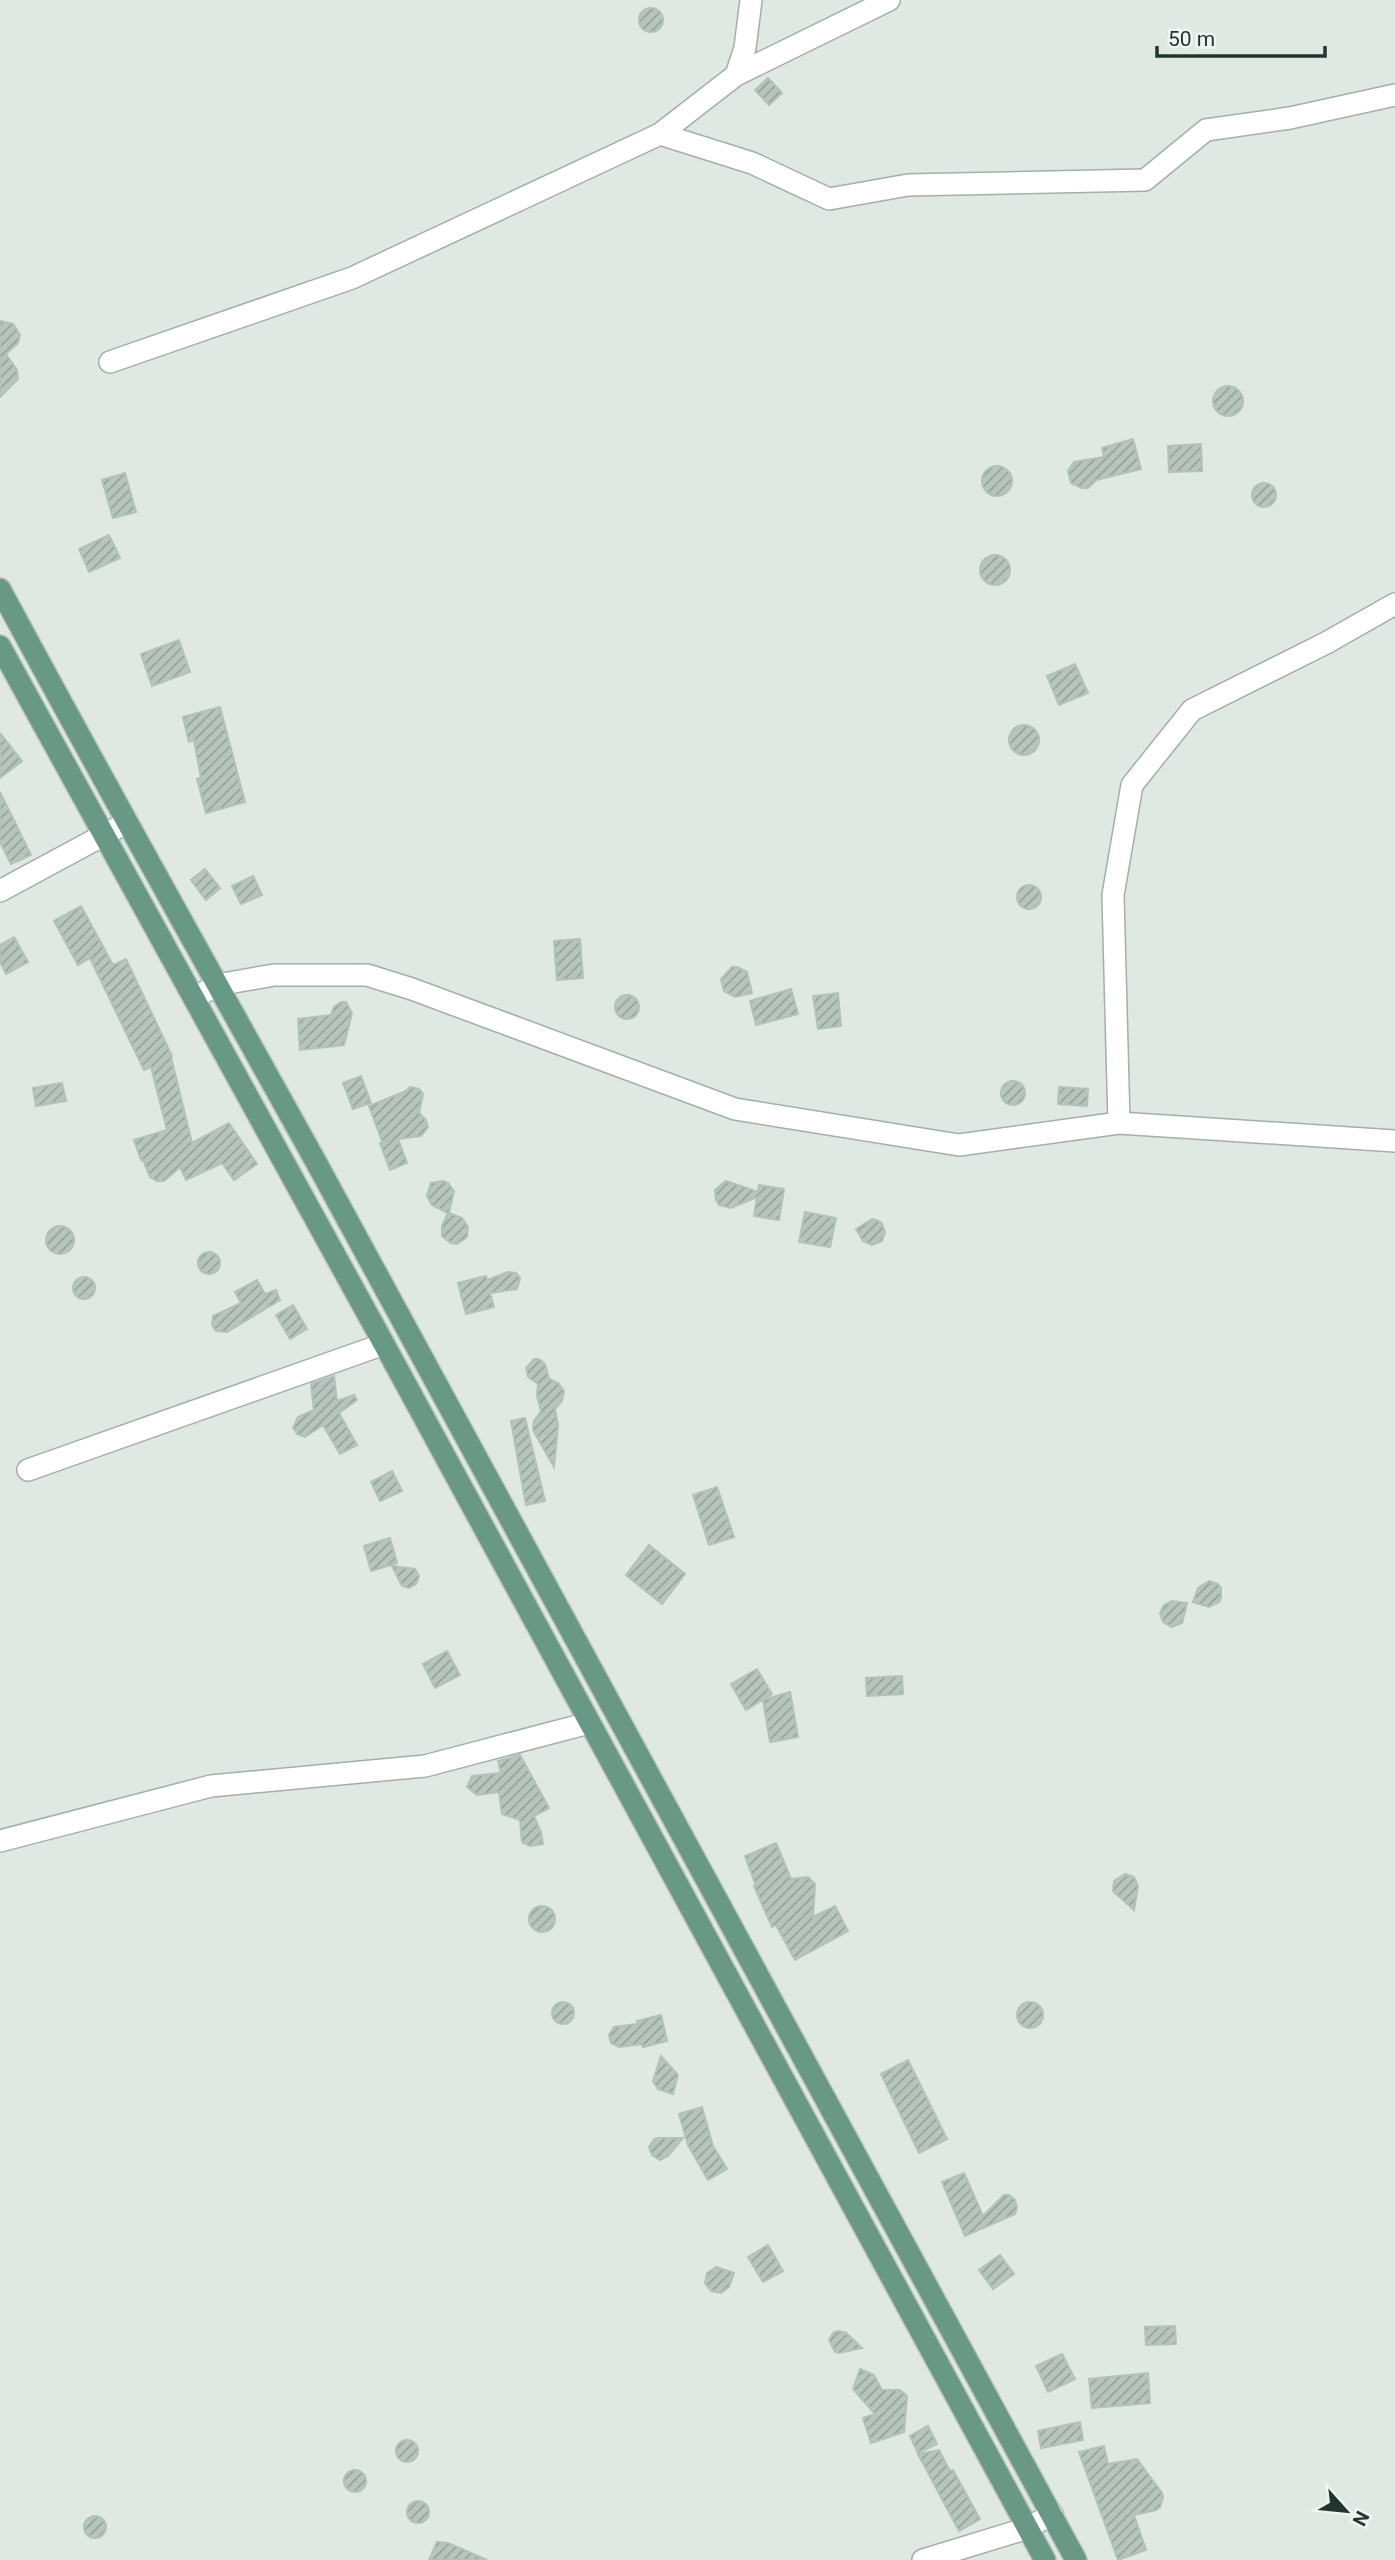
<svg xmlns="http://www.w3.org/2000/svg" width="1395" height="2560" font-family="Roboto,sans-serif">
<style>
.building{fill:url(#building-hatch);stroke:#b2c1b9;stroke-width:2}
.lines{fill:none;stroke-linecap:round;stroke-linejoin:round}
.minor-casing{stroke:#a3afa9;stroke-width:24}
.major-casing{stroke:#bdc3c1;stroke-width:24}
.minor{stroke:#fff;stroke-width:21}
.major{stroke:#689987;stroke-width:21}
</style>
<defs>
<pattern id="building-hatch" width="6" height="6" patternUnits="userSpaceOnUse" patternTransform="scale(1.75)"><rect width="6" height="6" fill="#b8c5bf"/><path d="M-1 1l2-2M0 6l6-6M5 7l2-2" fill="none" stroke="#95a19c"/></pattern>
</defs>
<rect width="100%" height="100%" fill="#dfe8e3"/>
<path class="building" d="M639 20a12 12 0 1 1 24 0a12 12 0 1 1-24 0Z
M 768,78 L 782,93 L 769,105 L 755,90 Z
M 0,321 L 13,324 L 20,335 L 18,343 L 6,354 L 17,370 L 18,379 L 0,397 Z
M1213 401a15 15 0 1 1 30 0a15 15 0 1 1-30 0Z
M 1133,439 L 1141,469 L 1096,480 L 1088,488 L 1082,488 L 1071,483 L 1068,471 L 1074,462 L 1104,457 L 1102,448 Z
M 1201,444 L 1202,471 L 1169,472 L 1168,446 Z
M982 481a15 15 0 1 1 30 0a15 15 0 1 1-30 0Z
M 125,473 L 136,512 L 113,518 L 102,480 Z
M1252 495a12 12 0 1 1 24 0a12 12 0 1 1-24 0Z
M 109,535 L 120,558 L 89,572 L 79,549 Z
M980 570a15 15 0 1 1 30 0a15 15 0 1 1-30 0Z
M 179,640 L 190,672 L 152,686 L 141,654 Z
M 1075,664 L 1088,693 L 1059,705 L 1047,676 Z
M 220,707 L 245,802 L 206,813 L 197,779 L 201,778 L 194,740 L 189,742 L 183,717 Z
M1009 740a15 15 0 1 1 30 0a15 15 0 1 1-30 0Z
M 0,733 L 22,761 L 0,778 Z
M 0,792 L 31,855 L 11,864 L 0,842 Z
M 205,869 L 220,888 L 206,900 L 191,880 Z
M 253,876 L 262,895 L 241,904 L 232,886 Z
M1017 897a12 12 0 1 1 24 0a12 12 0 1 1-24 0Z
M 81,906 L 113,965 L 126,959 L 172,1056 L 171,1057 L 192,1143 L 229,1123 L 257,1164 L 234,1180 L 222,1163 L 186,1180 L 180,1167 L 164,1181 L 157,1181 L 150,1177 L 143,1160 L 141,1160 L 134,1140 L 167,1130 L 151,1067 L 144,1070 L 90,958 L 78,965 L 54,921 Z
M 14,937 L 28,962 L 6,974 L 0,962 L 0,945 Z
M 580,939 L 583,978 L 557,980 L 554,941 Z
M 732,967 L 737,967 L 747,972 L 752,993 L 735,997 L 724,991 L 721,979 Z
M 791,989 L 798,1014 L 756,1025 L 750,1001 Z
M 838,993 L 841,1026 L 818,1029 L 813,996 Z
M615 1007a12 12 0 1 1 24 0a12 12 0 1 1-24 0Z
M 341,1002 L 346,1002 L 352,1013 L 344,1045 L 300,1050 L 298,1019 L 331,1015 L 334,1007 Z
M 361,1076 L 371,1103 L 353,1109 L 343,1083 Z
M1001 1093a12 12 0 1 1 24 0a12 12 0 1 1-24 0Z
M 62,1083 L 66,1101 L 36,1106 L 33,1088 Z
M 410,1087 L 419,1089 L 423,1094 L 419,1113 L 426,1120 L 428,1127 L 421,1136 L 398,1139 L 407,1163 L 390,1170 L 380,1143 L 392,1139 L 382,1141 L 369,1106 L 406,1091 Z
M 1059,1087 L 1088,1089 L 1087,1106 L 1058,1104 Z
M 443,1181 L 448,1183 L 454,1191 L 449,1213 L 462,1218 L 468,1227 L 467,1237 L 457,1244 L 451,1243 L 442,1236 L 442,1226 L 448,1213 L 432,1205 L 427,1196 L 431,1183 Z
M 726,1181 L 758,1192 L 759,1185 L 784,1189 L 779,1220 L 754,1216 L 757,1197 L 731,1208 L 719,1205 L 716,1200 L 715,1190 Z
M 805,1212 L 836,1218 L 830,1247 L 799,1242 Z
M 872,1219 L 881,1222 L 885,1232 L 882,1241 L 872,1245 L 863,1241 L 856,1229 Z
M46 1240a14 14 0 1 1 28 0a14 14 0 1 1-28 0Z
M198 1263a11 11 0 1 1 22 0a11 11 0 1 1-22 0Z
M 508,1272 L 516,1273 L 520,1278 L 517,1289 L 490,1293 L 494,1307 L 466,1314 L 458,1283 L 486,1276 L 487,1280 Z
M73 1288a11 11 0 1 1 22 0a11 11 0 1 1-22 0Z
M 257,1280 L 265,1294 L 276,1290 L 280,1300 L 227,1332 L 216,1331 L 212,1325 L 213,1316 L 241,1303 L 235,1292 Z
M 293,1305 L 307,1329 L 290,1339 L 276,1315 Z
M 534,1359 L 539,1359 L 545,1364 L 549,1379 L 558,1383 L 564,1391 L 562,1401 L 555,1409 L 558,1425 L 554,1467 L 533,1430 L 534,1421 L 541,1411 L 537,1396 L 538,1384 L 528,1377 L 526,1368 Z
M 334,1376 L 337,1401 L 354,1395 L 357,1400 L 339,1413 L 357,1445 L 340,1454 L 323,1425 L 305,1437 L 297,1434 L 293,1428 L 298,1417 L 314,1410 L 311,1384 Z
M 525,1418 L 545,1501 L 526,1505 L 511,1421 Z
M 392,1471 L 402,1491 L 380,1501 L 371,1482 Z
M 717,1487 L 734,1537 L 709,1545 L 693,1495 Z
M 390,1538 L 397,1563 L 371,1571 L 364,1546 Z
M 649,1545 L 685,1574 L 662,1604 L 626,1575 Z
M 392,1566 L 415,1569 L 419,1576 L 416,1584 L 409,1588 L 402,1586 Z
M 1209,1581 L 1218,1584 L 1221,1588 L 1221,1598 L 1219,1602 L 1209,1607 L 1193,1602 L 1198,1588 Z
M 1172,1601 L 1187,1603 L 1182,1623 L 1172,1627 L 1163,1622 L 1160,1613 L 1164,1605 Z
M 447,1651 L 460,1675 L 435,1688 L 423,1664 Z
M 757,1669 L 772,1694 L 746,1710 L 731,1684 Z
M 902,1676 L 903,1694 L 867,1696 L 866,1678 Z
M 790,1692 L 798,1737 L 770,1742 L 763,1700 Z
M 520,1755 L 549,1808 L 534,1816 L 541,1832 L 543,1844 L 530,1846 L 522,1842 L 520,1820 L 502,1814 L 499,1792 L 477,1795 L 467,1787 L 472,1776 L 501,1773 L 498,1761 Z
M 776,1843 L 791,1879 L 808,1877 L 815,1884 L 813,1917 L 835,1906 L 848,1931 L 795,1960 L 776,1925 L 772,1927 L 754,1886 L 756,1886 L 745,1856 Z
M 1125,1874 L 1134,1877 L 1138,1886 L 1134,1910 L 1113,1891 L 1114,1881 Z
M529 1919a13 13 0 1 1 26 0a13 13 0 1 1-26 0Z
M552 2013a11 11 0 1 1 22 0a11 11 0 1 1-22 0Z
M1017 2015a13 13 0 1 1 26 0a13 13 0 1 1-26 0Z
M 661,2015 L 667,2041 L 643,2047 L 642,2044 L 619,2047 L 611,2043 L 609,2035 L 614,2027 L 638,2024 L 637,2021 Z
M 661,2056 L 678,2075 L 673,2094 L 658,2089 L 653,2081 Z
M 908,2060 L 947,2139 L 919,2153 L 881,2074 Z
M 702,2107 L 713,2146 L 727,2169 L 708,2180 L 688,2145 L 679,2114 Z
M 658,2138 L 683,2138 L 668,2156 L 660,2160 L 652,2155 L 649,2147 L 654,2139 Z
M 964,2173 L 983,2216 L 1004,2195 L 1009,2195 L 1015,2200 L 1017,2207 L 1015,2214 L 965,2236 L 942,2182 Z
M 768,2245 L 783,2271 L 763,2282 L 748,2257 Z
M 1000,2255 L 1014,2274 L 993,2289 L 979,2270 Z
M 716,2267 L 734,2273 L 729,2287 L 721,2293 L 711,2291 L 705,2283 L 707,2273 Z
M 1175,2326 L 1176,2344 L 1146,2345 L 1145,2327 Z
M 838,2331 L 846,2333 L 862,2348 L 839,2353 L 835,2352 L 829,2340 L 833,2333 Z
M 1062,2354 L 1075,2379 L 1048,2392 L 1036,2366 Z
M 860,2369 L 874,2375 L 882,2390 L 900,2390 L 907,2396 L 904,2432 L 871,2443 L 863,2418 L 875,2414 L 853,2389 Z
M 1148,2373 L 1150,2403 L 1092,2408 L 1089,2379 Z
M 1080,2422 L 1083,2440 L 1041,2448 L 1038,2431 Z
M 928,2426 L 937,2444 L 918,2453 L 910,2436 Z
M396 2451a11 11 0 1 1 22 0a11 11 0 1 1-22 0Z
M 1104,2446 L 1108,2464 L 1137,2459 L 1162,2493 L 1163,2498 L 1160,2507 L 1156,2510 L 1134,2515 L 1146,2550 L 1118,2560 L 1079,2452 Z
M 939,2450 L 950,2471 L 953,2470 L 980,2519 L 959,2531 L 918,2454 Z
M344 2481a11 11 0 1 1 22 0a11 11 0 1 1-22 0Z
M407 2512a11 11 0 1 1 22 0a11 11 0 1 1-22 0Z
M84 2527a11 11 0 1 1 22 0a11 11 0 1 1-22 0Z
M 437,2542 L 448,2543 L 487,2560 L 429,2560 Z"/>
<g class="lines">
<g class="minor-casing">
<path id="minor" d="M 736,75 L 745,48 L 751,0
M 660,134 L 736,75 L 889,0
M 110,362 L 352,278 L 660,134 L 752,163 L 829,199 L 908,185 L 1145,180 L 1206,130 L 1290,118 L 1395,95
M 0,891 L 126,823
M 194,998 L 217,985 L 274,975 L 367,975 L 412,989 L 735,1109 L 959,1145 L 1119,1123 L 1395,1141
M 1119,1123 L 1113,895 L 1132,785 L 1192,710 L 1326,643 L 1395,604
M 28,1470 L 384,1344
M 0,1841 L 211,1786 L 425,1766 L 589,1723
M 923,2560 L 1028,2528 L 1052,2514"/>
</g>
<g class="major-casing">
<path id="major" d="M 0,589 C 103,781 210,971 316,1162 C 572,1627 825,2093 1076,2560
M 0,646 L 384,1344 L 1045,2560"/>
</g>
<use href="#minor" class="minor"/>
<use href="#major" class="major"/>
</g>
<g transform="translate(1346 2511) rotate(117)" stroke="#eff5f1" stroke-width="5" paint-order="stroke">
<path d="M0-5L12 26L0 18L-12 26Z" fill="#22362f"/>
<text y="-10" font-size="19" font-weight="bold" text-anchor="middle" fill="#22362f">N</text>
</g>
<path d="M1157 46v10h168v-10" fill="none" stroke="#22362f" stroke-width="3.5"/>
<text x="1168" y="46" font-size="21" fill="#22362f" stroke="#eff5f1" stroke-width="5" paint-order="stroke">50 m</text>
</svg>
